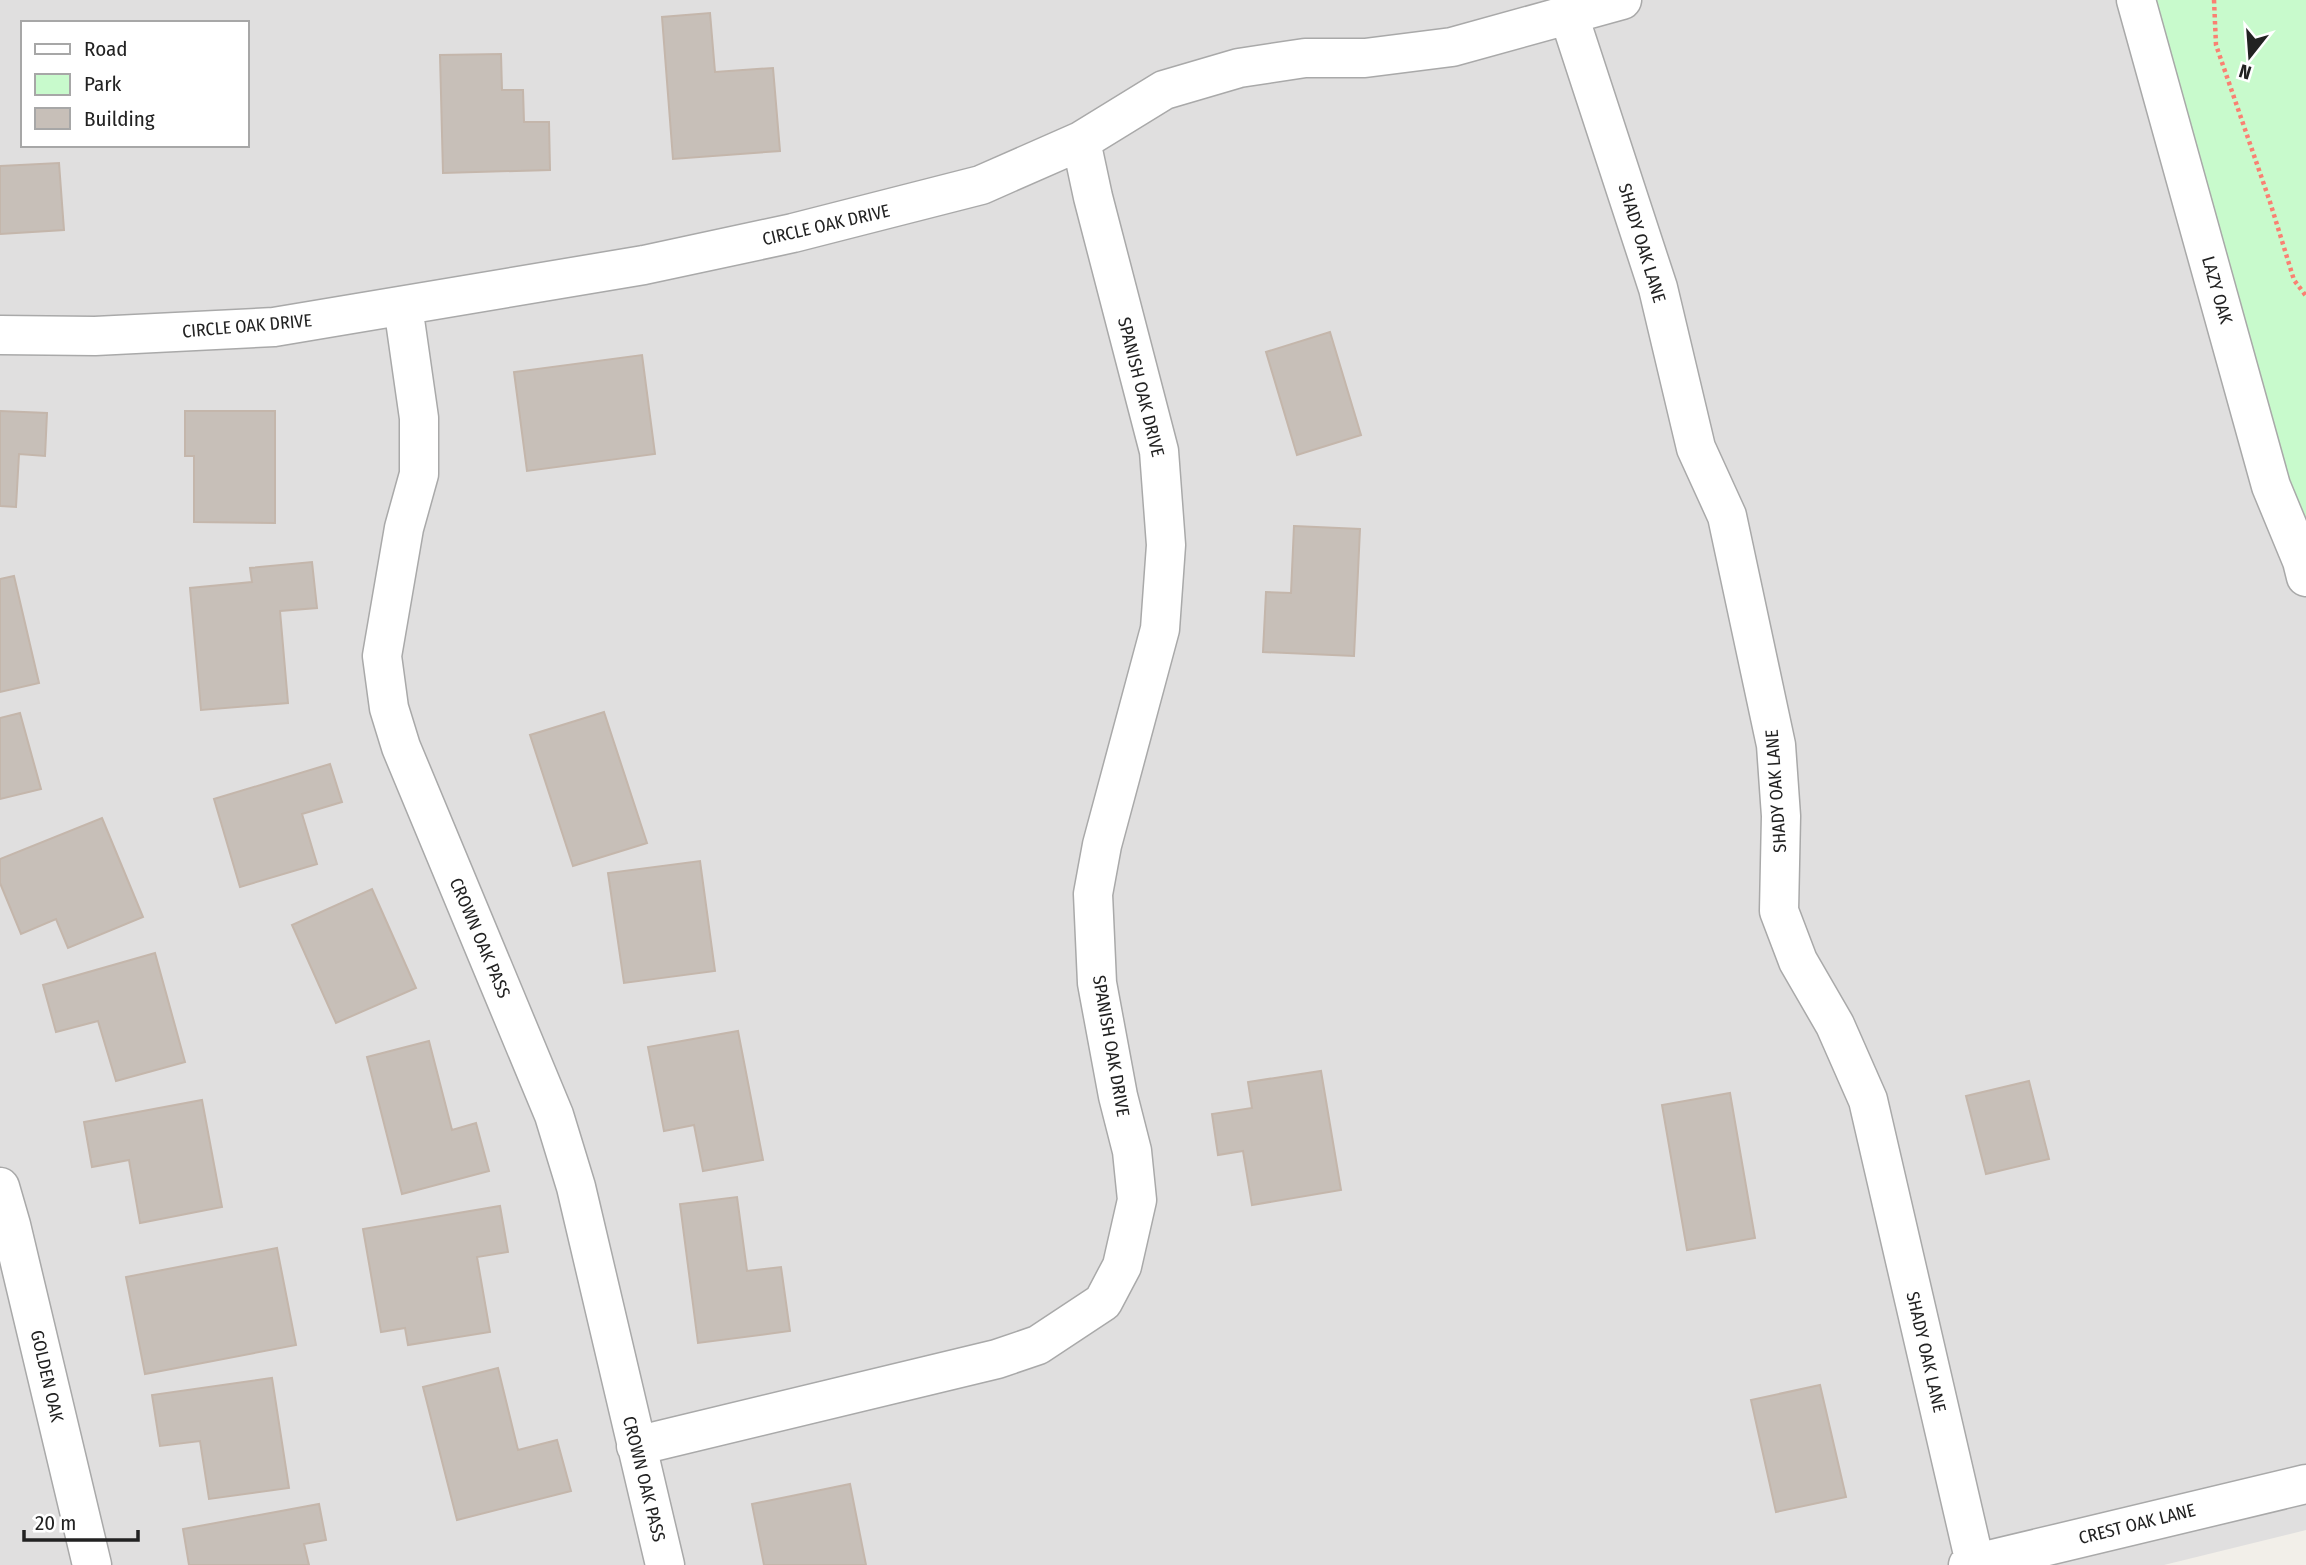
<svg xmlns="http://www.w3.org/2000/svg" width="2306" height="1565" font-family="'Fira Sans Condensed',sans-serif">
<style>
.residential{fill:#e0dfdf;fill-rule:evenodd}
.park{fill:#c8facc}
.building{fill:#c7bfb8;stroke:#c4b6ab;stroke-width:2}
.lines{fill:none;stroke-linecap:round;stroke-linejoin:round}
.minor-casing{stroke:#a9a9a9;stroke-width:41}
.path{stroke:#fa8072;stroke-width:4.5;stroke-dasharray:3.5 3.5;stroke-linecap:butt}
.minor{stroke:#fff;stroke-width:38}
.labels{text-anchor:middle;stroke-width:5;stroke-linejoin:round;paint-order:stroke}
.street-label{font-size:18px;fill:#222;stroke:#fff}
</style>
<rect width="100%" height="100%" fill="#f2efe9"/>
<path class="residential" d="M 0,0 L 2136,0 L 2306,577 L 2306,1530 L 2164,1565 L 0,1565 ZM 23,23 L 247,23 L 247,145 L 23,145 Z"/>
<path class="park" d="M 2136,0 L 2306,0 L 2306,577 Z"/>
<path class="building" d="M 710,13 L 715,72 L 773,68 L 780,151 L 673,159 L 662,17 Z
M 501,54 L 502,90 L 523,90 L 524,122 L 549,122 L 550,170 L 443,173 L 440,55 Z
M 59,163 L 64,230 L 0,234 L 0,166 Z
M 1330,332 L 1361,435 L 1297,455 L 1266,352 Z
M 642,355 L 655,454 L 527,471 L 514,372 Z
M 0,411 L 47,413 L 45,456 L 19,454 L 16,507 L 0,506 Z
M 185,411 L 275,411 L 275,523 L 194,522 L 194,456 L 185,456 Z
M 1294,526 L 1360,529 L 1354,656 L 1263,652 L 1266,592 L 1291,593 Z
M 312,562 L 317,608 L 280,611 L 288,703 L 201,710 L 190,588 L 252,582 L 250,568 Z
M 14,576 L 39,683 L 0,692 L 0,579 Z
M 604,712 L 647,843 L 573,866 L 530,735 Z
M 20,713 L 41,789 L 0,799 L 0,718 Z
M 330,764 L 342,802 L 302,814 L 317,864 L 240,887 L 214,799 Z
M 102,818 L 143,917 L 68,948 L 56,919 L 21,934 L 0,883 L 0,859 Z
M 700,861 L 715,971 L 624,983 L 608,873 Z
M 372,889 L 416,988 L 336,1023 L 292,925 Z
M 155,953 L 185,1062 L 116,1081 L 98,1021 L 56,1032 L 43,985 Z
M 738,1031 L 763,1160 L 703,1171 L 694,1125 L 664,1131 L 648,1047 Z
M 429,1041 L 452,1130 L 476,1123 L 489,1171 L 402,1194 L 367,1057 Z
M 1321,1071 L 1341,1190 L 1252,1205 L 1243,1151 L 1218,1155 L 1212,1114 L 1252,1108 L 1248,1082 Z
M 2029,1081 L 2049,1159 L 1986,1174 L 1966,1096 Z
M 1730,1093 L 1755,1238 L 1687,1250 L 1662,1105 Z
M 202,1100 L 222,1207 L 140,1223 L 129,1160 L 92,1167 L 84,1122 Z
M 737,1197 L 747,1271 L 781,1267 L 790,1331 L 698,1343 L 680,1204 Z
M 500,1206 L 508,1252 L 477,1257 L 490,1332 L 408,1345 L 405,1328 L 381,1332 L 363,1229 Z
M 277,1248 L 296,1345 L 145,1374 L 126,1277 Z
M 498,1368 L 518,1450 L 557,1440 L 571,1491 L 457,1520 L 423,1387 Z
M 272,1378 L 289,1488 L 209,1499 L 200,1441 L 160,1446 L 152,1395 Z
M 1820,1385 L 1846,1497 L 1776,1512 L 1751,1400 Z
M 850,1484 L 866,1565 L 764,1565 L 752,1504 Z
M 319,1504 L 326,1540 L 304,1544 L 309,1565 L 189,1565 L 183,1529 Z"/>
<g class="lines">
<g class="minor-casing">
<path id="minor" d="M 2136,0 L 2271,486 L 2302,561 L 2306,577
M 1569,16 L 1658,288 L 1696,448 L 1727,516 L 1776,745 L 1781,816 L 1779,911 L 1798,961 L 1835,1025 L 1868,1100 L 1975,1563
M 403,306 L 419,418 L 419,474 L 404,528 L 382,656 L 389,708 L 401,747 L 554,1115 L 576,1187 L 665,1565
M 0,335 L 95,336 L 274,327 L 644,265 L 793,233 L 981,185 L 1081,141 L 1164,90 L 1239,68 L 1305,58 L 1365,58 L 1452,47 L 1622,0
M 0,1187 L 11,1225 L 92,1565
M 636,1446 L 997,1359 L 1038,1345 L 1103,1302 L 1122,1266 L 1137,1200 L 1132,1151 L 1118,1096 L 1097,983 L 1093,894 L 1102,845 L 1160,629 L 1166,545 L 1159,451 L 1093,197 L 1081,141
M 1968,1565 L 2306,1484"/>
</g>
<path class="path" d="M 2214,0 L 2216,45 L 2270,202 L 2294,280 L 2306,296"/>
<use href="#minor" class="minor"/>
</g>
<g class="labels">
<g class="street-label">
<text transform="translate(826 225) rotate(-13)" y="6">CIRCLE OAK DRIVE</text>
<text transform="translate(1642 243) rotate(73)" y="6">SHADY OAK LANE</text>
<text transform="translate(2217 290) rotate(74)" y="6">LAZY OAK</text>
<text transform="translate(247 326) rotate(-5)" y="6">CIRCLE OAK DRIVE</text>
<text transform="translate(1141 387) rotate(76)" y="6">SPANISH OAK DRIVE</text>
<text transform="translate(1776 791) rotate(-94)" y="6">SHADY OAK LANE</text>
<text transform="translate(480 938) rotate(67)" y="6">CROWN OAK PASS</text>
<text transform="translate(1111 1046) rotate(80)" y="6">SPANISH OAK DRIVE</text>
<text transform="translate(1926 1352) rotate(77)" y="6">SHADY OAK LANE</text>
<text transform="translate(47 1376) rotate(77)" y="6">GOLDEN OAK</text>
<text transform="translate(644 1479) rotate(76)" y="6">CROWN OAK PASS</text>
<text transform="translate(2137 1524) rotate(-14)" y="6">CREST OAK LANE</text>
</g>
</g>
<rect x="21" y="21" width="228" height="126" fill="#ffffff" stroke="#a7a7a7" stroke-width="2"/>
<rect x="35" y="44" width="35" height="10" fill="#ffffff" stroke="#a7a7a7" stroke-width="2"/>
<text x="84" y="56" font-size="21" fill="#222222">Road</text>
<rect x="35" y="74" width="35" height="21" fill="#c8facc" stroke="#a7a7a7" stroke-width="2"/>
<text x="84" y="91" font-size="21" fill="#222222">Park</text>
<rect x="35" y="108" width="35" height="21" fill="#c7bfb8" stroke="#a7a7a7" stroke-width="2"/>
<text x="84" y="126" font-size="21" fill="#222222">Building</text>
<g transform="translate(2250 56) rotate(197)" stroke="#ffffff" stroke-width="5" paint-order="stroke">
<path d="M0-5L12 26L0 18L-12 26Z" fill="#222222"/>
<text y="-10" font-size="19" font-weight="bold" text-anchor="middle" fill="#222222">N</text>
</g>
<path d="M24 1530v10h114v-10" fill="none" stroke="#222222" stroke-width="3.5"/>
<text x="35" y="1530" font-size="21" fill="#222222" stroke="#ffffff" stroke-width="5" paint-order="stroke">20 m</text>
</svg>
